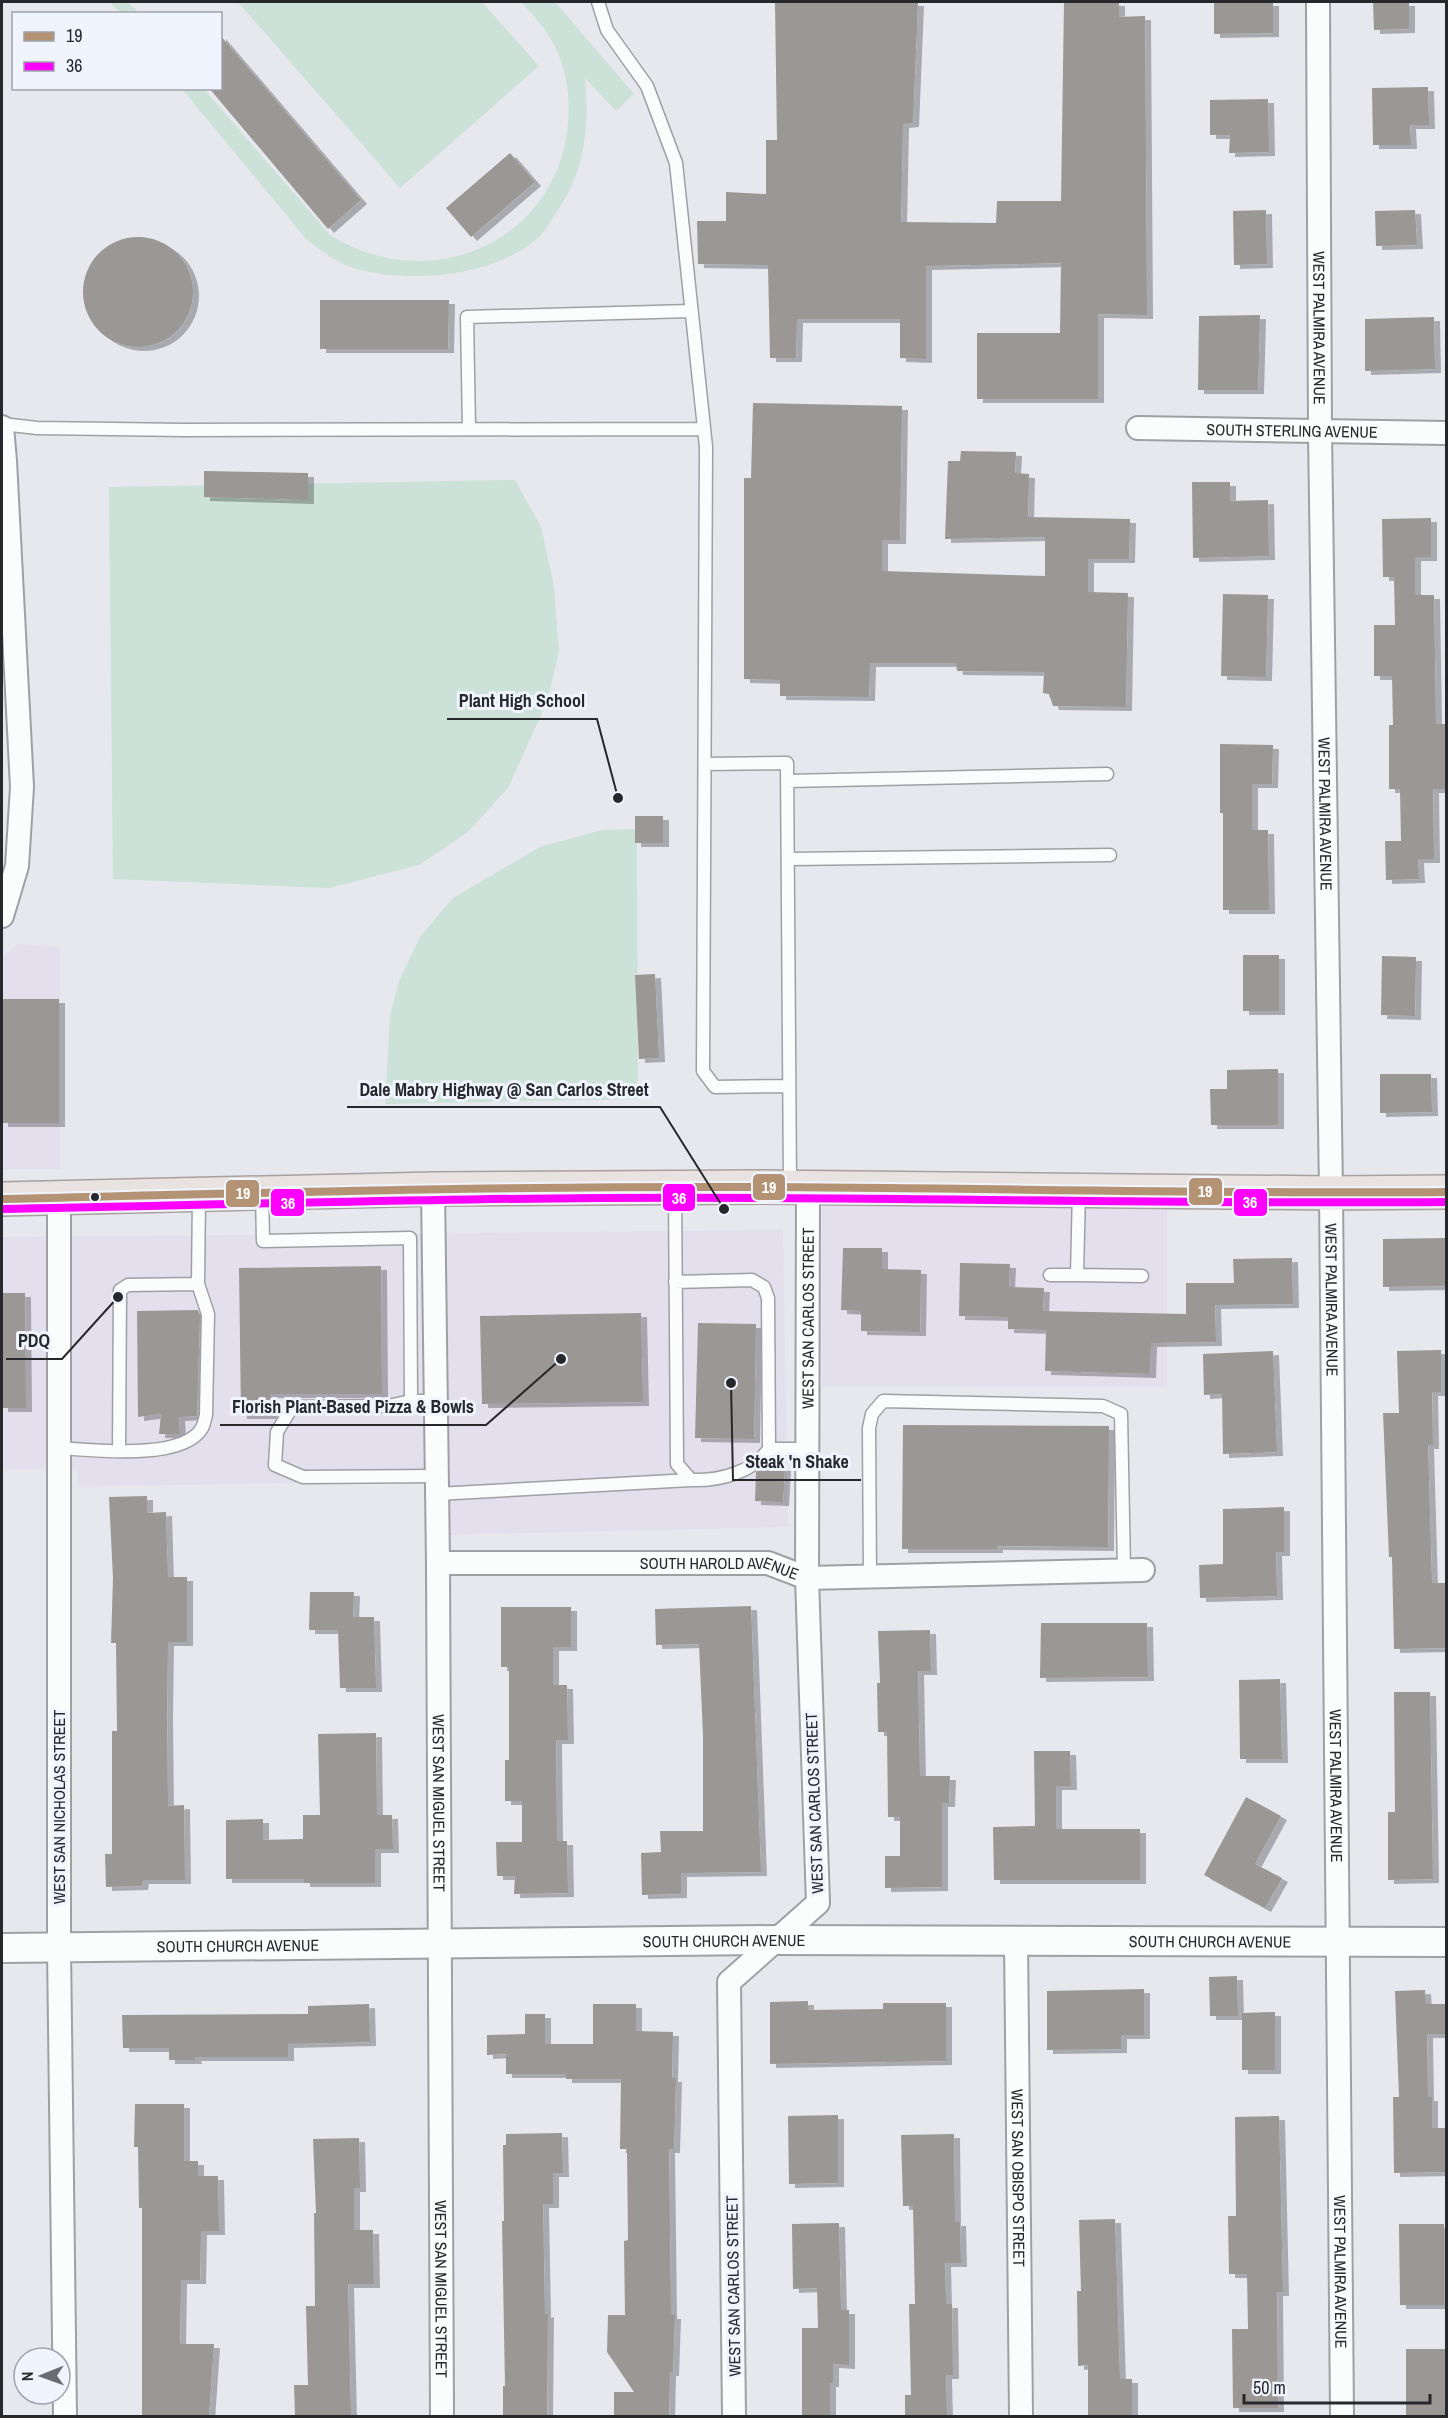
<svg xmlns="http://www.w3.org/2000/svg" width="1448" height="2418" font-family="'Archivo Narrow',sans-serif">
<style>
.commercial{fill:#e4dfed}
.green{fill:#cce1d7}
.building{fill:#9b9794;filter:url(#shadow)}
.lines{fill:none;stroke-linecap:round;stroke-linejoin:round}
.service-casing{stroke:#9ea0a4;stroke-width:15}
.minor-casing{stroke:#9ea0a4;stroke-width:26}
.tertiary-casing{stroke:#9ea0a4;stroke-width:32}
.primary-casing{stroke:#a8a09e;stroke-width:36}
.service{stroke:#fbfcfc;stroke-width:12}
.minor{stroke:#fbfcfc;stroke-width:22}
.tertiary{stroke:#fbfcfc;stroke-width:28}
.primary{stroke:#e8e3e0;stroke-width:33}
.bus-1-casing{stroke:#eff4ff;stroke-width:12}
.bus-2-casing{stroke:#eff4ff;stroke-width:12}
.bus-1{stroke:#b39373;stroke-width:8}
.bus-2{stroke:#f0f;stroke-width:8}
.bus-dot{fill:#26282c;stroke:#eff4ff;stroke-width:2}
.labels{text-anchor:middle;stroke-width:6;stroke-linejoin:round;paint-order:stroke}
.street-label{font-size:16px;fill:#26282c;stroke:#eff4ff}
.leader{fill:none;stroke:#26282c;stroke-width:2}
.callout-dot{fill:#26282c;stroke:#eff4ff;stroke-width:2}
.callout-label{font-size:18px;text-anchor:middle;font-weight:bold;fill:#26282c;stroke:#eff4ff;stroke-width:6;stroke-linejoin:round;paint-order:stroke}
.line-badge{stroke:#eff4ff;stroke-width:2}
.badge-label{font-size:16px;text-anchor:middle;font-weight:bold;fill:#fff}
</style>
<defs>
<filter id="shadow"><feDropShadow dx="6" dy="4" stdDeviation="0" flood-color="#0004"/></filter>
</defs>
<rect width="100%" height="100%" fill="#e6e8ee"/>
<path class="commercial" d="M 18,944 L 60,946 L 60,1169 L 2,1169 L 2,957 Z
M 822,1200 L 1167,1204 L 1167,1387 L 822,1386 Z
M 783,1230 L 788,1527 L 447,1535 L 445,1480 L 78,1487 L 78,1470 L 2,1470 L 2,1237 Z"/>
<path class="green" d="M 110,2 L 128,2 L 139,13 L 120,13 Z
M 238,2 L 482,2 L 539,66 L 400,188 Z
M 521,2 L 555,2 L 634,94 L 616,111 L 585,78 C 589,129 586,169 556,213 C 551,220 546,230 540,236 C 496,277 413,284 357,269 C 338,264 321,251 306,239 L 182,89 L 204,89 L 330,235 C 420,292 541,252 565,144 C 571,115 570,86 560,58 C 553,37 536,18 521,2 Z
M 515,480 L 541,527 L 554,586 L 559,652 L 547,702 L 508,788 L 468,832 L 419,865 L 329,888 L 113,879 L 109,487 Z
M 637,829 L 638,1099 L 385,1104 L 390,1016 L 399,981 L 420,937 L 453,898 L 540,847 L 602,830 Z"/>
<path class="building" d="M 775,2 L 918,2 L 913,123 L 903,124 L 901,222 L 996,223 L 997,201 L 1061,201 L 1064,2 L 1119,2 L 1119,17 L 1145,16 L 1147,315 L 1098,314 L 1098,399 L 977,399 L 977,333 L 1060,333 L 1061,263 L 926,266 L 926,359 L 900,358 L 900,319 L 797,319 L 796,358 L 770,358 L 768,265 L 698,264 L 697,221 L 726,221 L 726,192 L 766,194 L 766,140 L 777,140 Z
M 1214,2 L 1273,2 L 1273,33 L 1214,34 Z
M 1373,2 L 1409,2 L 1409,29 L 1374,30 Z
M 220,35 L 361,200 L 328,229 L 209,88 L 220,88 Z
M 1428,87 L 1429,125 L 1410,125 L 1411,145 L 1373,145 L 1372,88 Z
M 1268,99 L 1269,152 L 1229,153 L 1230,135 L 1210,135 L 1210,100 Z
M 510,153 L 535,182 L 471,237 L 446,208 Z
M 1266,210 L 1267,264 L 1234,265 L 1233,211 Z
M 1415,210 L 1417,245 L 1376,246 L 1375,211 Z
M83 292a55 55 0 1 1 110 0a55 55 0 1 1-110 0Z
M 320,300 L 449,300 L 448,349 L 320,349 Z
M 1260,315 L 1258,390 L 1198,390 L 1199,316 Z
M 1434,317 L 1435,369 L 1365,371 L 1365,319 Z
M 753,403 L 902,406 L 900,540 L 882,540 L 882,571 L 1045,576 L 1045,537 L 945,539 L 948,461 L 960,461 L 961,451 L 1016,452 L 1015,473 L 1029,474 L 1028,517 L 1130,519 L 1129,559 L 1088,559 L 1088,592 L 1128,593 L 1126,707 L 1053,706 L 1049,694 L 1043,693 L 1044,672 L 957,671 L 956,663 L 870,663 L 869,697 L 780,696 L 780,680 L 744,679 L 744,478 L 751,478 Z
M 204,471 L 308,473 L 308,500 L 204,497 Z
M 1192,482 L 1230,482 L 1230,501 L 1268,500 L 1269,556 L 1193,558 Z
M 1431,518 L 1431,557 L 1415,557 L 1415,595 L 1434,595 L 1436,724 L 1446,724 L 1446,789 L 1433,789 L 1434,859 L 1418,859 L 1419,879 L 1386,880 L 1385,841 L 1401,841 L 1400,789 L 1389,789 L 1389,725 L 1393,725 L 1392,676 L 1374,676 L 1374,625 L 1395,625 L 1394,577 L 1383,577 L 1382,519 Z
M 1223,594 L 1268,595 L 1266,677 L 1221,676 Z
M 1220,744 L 1273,745 L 1272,784 L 1252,784 L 1252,830 L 1268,830 L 1269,910 L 1223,910 L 1223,813 L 1220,813 Z
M 635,816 L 663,816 L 663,843 L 635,843 Z
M 1243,955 L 1279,955 L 1279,1011 L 1243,1011 Z
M 1382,956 L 1416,957 L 1415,1016 L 1381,1015 Z
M 655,974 L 659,1058 L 639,1059 L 635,975 Z
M 2,999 L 59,999 L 59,1123 L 2,1123 Z
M 1278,1069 L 1278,1125 L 1211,1125 L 1210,1089 L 1227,1089 L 1227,1070 Z
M 1380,1074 L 1431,1074 L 1432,1112 L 1380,1113 Z
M 1446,1238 L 1446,1286 L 1383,1287 L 1383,1239 Z
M 843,1248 L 882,1248 L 882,1269 L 921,1270 L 920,1332 L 861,1331 L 861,1311 L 841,1310 Z
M 1292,1258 L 1293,1304 L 1215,1305 L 1216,1342 L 1151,1343 L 1150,1374 L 1045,1371 L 1046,1330 L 1008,1329 L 1008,1317 L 959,1316 L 960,1263 L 1010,1264 L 1009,1287 L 1044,1288 L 1043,1311 L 1186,1314 L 1186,1283 L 1234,1283 L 1233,1259 Z
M 381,1266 L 382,1394 L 271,1394 L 271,1415 L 241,1415 L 239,1268 Z
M 2,1293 L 25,1293 L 26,1408 L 2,1408 Z
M 198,1310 L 200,1315 L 197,1416 L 179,1417 L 180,1434 L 159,1434 L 161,1414 L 138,1417 L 137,1311 Z
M 641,1313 L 643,1402 L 482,1404 L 480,1316 Z
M 698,1323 L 756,1324 L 754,1439 L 695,1438 Z
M 1441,1350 L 1441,1392 L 1432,1392 L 1433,1445 L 1428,1445 L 1432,1583 L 1446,1583 L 1446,1648 L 1394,1649 L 1392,1557 L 1389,1557 L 1383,1413 L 1399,1413 L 1397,1351 Z
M 1273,1351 L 1277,1452 L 1223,1454 L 1222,1394 L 1204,1395 L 1203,1354 Z
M 903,1425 L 1109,1426 L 1108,1547 L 997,1546 L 997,1549 L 902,1549 Z
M 764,1466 L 785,1467 L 783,1502 L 755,1501 L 756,1472 Z
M 147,1496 L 147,1513 L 166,1512 L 168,1577 L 187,1577 L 187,1642 L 168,1642 L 167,1713 L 168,1806 L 184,1805 L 185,1880 L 143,1880 L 142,1886 L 106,1887 L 105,1854 L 112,1854 L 112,1731 L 117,1731 L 116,1643 L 111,1643 L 113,1578 L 109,1497 Z
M 1284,1507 L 1284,1552 L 1276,1552 L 1277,1596 L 1200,1598 L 1199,1565 L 1223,1564 L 1223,1509 Z
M 310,1592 L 354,1592 L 353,1617 L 374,1617 L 376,1688 L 340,1688 L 338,1630 L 309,1630 Z
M 751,1606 L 761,1872 L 681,1873 L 681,1894 L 642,1895 L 641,1853 L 661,1852 L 660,1831 L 703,1831 L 703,1736 L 699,1644 L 656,1645 L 655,1609 Z
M 501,1607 L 571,1607 L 571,1647 L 553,1647 L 553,1685 L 567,1685 L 568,1740 L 556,1740 L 557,1841 L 567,1841 L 568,1893 L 514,1894 L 515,1876 L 497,1876 L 496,1842 L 522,1842 L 522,1801 L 505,1801 L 505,1760 L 509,1760 L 509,1667 L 501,1667 Z
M 1041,1623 L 1147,1623 L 1148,1677 L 1040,1678 Z
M 930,1630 L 931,1671 L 918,1671 L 920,1776 L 950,1776 L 949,1803 L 942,1803 L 942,1887 L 885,1888 L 885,1856 L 900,1856 L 900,1817 L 888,1817 L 887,1732 L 878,1732 L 877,1683 L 880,1683 L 878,1631 Z
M 1280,1679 L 1282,1759 L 1240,1759 L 1239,1680 Z
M 1394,1692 L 1430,1692 L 1433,1879 L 1388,1880 L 1388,1812 L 1395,1812 Z
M 376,1733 L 377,1815 L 392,1815 L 393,1849 L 375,1849 L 375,1883 L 304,1883 L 304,1879 L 226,1879 L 226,1820 L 263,1819 L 263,1840 L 303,1839 L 303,1815 L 320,1815 L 318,1734 Z
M 1034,1751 L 1070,1751 L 1071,1786 L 1056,1786 L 1056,1829 L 1140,1829 L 1140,1880 L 994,1880 L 993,1827 L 1035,1826 Z
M 1246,1797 L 1281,1816 L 1255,1864 L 1282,1878 L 1265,1908 L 1204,1875 Z
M 1237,1976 L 1238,2016 L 1210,2016 L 1209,1977 Z
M 1144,1989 L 1144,2035 L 1121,2035 L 1121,2049 L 1047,2050 L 1047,1991 Z
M 1425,1990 L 1426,2004 L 1446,2004 L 1446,2034 L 1427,2034 L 1428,2097 L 1432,2097 L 1432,2128 L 1446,2128 L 1446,2172 L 1394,2173 L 1393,2097 L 1399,2097 L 1395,1991 Z
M 808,2001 L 808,2010 L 883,2009 L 883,2003 L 946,2003 L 946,2061 L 770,2064 L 770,2002 Z
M 369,2004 L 370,2042 L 288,2044 L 288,2057 L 195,2057 L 196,2060 L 169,2060 L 169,2048 L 123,2048 L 122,2015 L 308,2014 L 308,2006 Z
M 593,2004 L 636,2004 L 636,2031 L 673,2032 L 672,2078 L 676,2078 L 674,2149 L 669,2149 L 671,2315 L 675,2315 L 673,2372 L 670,2372 L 669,2416 L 614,2416 L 614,2392 L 634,2392 L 607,2352 L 608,2315 L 625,2315 L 624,2241 L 628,2240 L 627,2149 L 620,2149 L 621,2079 L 566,2079 L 566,2074 L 506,2074 L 506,2054 L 487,2055 L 487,2035 L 525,2034 L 525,2014 L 545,2014 L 545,2044 L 593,2044 Z
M 1275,2012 L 1275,2070 L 1242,2070 L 1242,2013 Z
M 135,2104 L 184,2104 L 184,2161 L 198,2161 L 198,2176 L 218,2176 L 219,2231 L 201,2231 L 200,2280 L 181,2280 L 180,2344 L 214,2344 L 209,2416 L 142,2416 L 142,2208 L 139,2208 L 138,2147 L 134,2147 Z
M 838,2115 L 838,2183 L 789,2184 L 788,2116 Z
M 1279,2116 L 1283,2292 L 1277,2292 L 1278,2408 L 1233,2408 L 1232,2329 L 1248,2329 L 1247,2274 L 1229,2274 L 1228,2216 L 1236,2216 L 1235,2117 Z
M 562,2133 L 563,2173 L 553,2173 L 553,2204 L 543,2204 L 545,2314 L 548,2313 L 547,2416 L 503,2416 L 503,2386 L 505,2386 L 502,2221 L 504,2221 L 503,2145 L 506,2145 L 506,2134 Z
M 954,2134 L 955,2222 L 960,2222 L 961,2263 L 945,2263 L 946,2304 L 952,2304 L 953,2375 L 946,2375 L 947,2416 L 905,2416 L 905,2395 L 911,2395 L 909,2304 L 915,2304 L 913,2206 L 903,2206 L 901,2135 Z
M 359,2138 L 360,2188 L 354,2188 L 354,2230 L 373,2230 L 374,2284 L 348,2284 L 351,2416 L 295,2416 L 294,2385 L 308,2385 L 306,2306 L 315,2306 L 314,2213 L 316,2213 L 313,2139 Z
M 1115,2219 L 1120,2379 L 1132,2379 L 1132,2416 L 1088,2416 L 1088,2365 L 1078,2366 L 1077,2291 L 1081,2291 L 1079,2220 Z
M 839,2223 L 841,2310 L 849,2310 L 849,2365 L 833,2364 L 833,2383 L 830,2383 L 830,2416 L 802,2416 L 802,2328 L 818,2328 L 817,2288 L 793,2289 L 792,2224 Z
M 1399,2224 L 1444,2224 L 1444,2305 L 1400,2305 Z
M 1406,2349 L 1446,2349 L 1446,2416 L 1406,2416 Z"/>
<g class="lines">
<g class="service-casing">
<path id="service" d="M 598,2 L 607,30 L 647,86 L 676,163 L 706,447 L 703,1071 L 715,1087 L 789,1086
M 2,424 L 37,428 L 185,430 L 704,429
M 469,429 L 467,317 L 691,311
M 705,764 L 787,763 L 790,1186
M 787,781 L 1107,774
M 788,859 L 1110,855
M 675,1189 L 677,1464 L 691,1480 C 719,1481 752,1473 769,1449 L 768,1298 L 764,1287 L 752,1280 L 675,1282
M 1079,1191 L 1077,1275 L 1142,1276
M 262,1194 L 263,1241 L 410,1238 L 411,1401
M 1050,1275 L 1077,1275
M 436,1401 L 411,1401 L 388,1406 L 292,1407 L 277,1432 L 275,1465 L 303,1477 L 437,1476
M 60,1448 C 93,1450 183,1461 202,1428 C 204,1424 205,1419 206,1415 L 208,1314 L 198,1284 L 199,1196
M 769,1449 L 807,1449
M 119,1451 L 120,1290 L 128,1285 L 198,1284
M 437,1494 L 691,1480
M 870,1577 L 869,1428 L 872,1414 L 883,1401 L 1103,1406 L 1121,1414 L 1124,1570"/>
</g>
<g class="minor-casing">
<g id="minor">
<path id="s1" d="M 1318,2 L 1320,432 L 1331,1193 L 1342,2416"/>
<path d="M 2,427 L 5,461 L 22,787 L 17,866 L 2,916"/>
<path id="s2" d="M 1138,428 L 1446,433"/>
<path id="s3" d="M 433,1189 L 438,1563 L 442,2416"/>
<path d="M 59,1198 L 59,1948 L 65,2416"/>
<path id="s4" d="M 438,1563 L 768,1563 L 807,1578 L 1143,1570"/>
<path id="s5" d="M 1016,1940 L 1021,2416"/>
<path id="s6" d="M 734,2416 L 729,1982 L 818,1903 L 807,1578 L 808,1187"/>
</g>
</g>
<g class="tertiary-casing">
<g id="tertiary">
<path id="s7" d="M 2,1948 L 775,1940 L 1446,1942"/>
</g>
</g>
<g class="primary-casing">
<path id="primary" d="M 2,1199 L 433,1189 L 762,1187 L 1331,1193 L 1446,1192"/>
</g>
<use href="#service" class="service"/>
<use href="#minor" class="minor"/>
<use href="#tertiary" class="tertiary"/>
<use href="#primary" class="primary"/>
<g class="bus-1-casing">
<path id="bus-1" d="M 2,1199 C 256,1193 510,1186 764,1187 C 991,1188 1219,1194 1446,1192"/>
</g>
<g class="bus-2-casing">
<path id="bus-2" d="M 2,1209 C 256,1204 510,1196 764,1198 C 991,1199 1219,1204 1446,1202"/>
</g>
<use href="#bus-1" class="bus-1"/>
<use href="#bus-2" class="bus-2"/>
</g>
<circle class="bus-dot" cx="95" cy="1197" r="5"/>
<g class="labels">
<g class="street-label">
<text dy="6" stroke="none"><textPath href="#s1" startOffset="326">WEST PALMIRA AVENUE</textPath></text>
<text dy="6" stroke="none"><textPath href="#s2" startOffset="154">SOUTH STERLING AVENUE</textPath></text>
<text dy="6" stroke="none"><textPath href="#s1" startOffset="812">WEST PALMIRA AVENUE</textPath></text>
<text dy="6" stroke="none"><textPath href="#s1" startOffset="1298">WEST PALMIRA AVENUE</textPath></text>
<text dy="6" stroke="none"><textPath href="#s6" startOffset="1138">WEST SAN CARLOS STREET</textPath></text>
<text dy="6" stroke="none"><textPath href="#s4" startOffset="282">SOUTH HAROLD AVENUE</textPath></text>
<text dy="6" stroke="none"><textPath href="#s1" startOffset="1784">WEST PALMIRA AVENUE</textPath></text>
<text dy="6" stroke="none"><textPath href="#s3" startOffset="614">WEST SAN MIGUEL STREET</textPath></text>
<text transform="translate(814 1803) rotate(-92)" y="6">WEST SAN CARLOS STREET</text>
<text transform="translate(59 1807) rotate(-90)" y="6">WEST SAN NICHOLAS STREET</text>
<text dy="6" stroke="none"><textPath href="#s7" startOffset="722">SOUTH CHURCH AVENUE</textPath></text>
<text dy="6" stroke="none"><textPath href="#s7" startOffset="1208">SOUTH CHURCH AVENUE</textPath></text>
<text dy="6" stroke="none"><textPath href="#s7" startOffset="236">SOUTH CHURCH AVENUE</textPath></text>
<text dy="6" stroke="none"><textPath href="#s5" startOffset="238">WEST SAN OBISPO STREET</textPath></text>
<text dy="6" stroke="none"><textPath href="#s1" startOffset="2270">WEST PALMIRA AVENUE</textPath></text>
<text transform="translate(733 2286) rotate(-91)" y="6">WEST SAN CARLOS STREET</text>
<text dy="6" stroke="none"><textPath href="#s3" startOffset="1100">WEST SAN MIGUEL STREET</textPath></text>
</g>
</g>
<path class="leader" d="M618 798L597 719H447M724 1209L660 1107H347M118 1297L62 1359H6M561 1359L486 1425H220M731 1383L733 1480H861"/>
<g class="callout-dot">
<circle cx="618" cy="798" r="6"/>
<circle cx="724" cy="1209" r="6"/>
<circle cx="118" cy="1297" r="6"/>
<circle cx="561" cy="1359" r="6"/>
<circle cx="731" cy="1383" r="6"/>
</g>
<g class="callout-label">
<text x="522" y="707">Plant High School</text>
<text x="504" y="1096">Dale Mabry Highway @ San Carlos Street</text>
<text x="34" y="1347">PDQ</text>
<text x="353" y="1413">Florish Plant-Based Pizza &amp; Bowls</text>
<text x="797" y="1468">Steak 'n Shake</text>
</g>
<g class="line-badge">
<rect x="752" y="1173" width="34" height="28" rx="6" fill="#b39373"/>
<rect x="1188" y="1177" width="35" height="29" rx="6" fill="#b39373"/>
<rect x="225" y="1179" width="35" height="29" rx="6" fill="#b39373"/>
<rect x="662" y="1183" width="34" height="29" rx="6" fill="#f0f"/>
<rect x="1233" y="1188" width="35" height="29" rx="6" fill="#f0f"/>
<rect x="270" y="1188" width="35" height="29" rx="6" fill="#f0f"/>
</g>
<g class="badge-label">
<text x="769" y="1193">19</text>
<text x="1205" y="1197">19</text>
<text x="243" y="1199">19</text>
<text x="679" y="1204">36</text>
<text x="1250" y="1208">36</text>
<text x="288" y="1209">36</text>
</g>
<rect width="1448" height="2418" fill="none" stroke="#26282c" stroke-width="6"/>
<rect x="12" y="12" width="210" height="78" fill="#eff4ff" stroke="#9fa2ab" stroke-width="1.5"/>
<rect x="24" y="32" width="30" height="9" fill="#b39373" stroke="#9fa2ab" stroke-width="1.5"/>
<text x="66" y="42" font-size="18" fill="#26282c">19</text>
<rect x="24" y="62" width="30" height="9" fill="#ff00ff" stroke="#9fa2ab" stroke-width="1.5"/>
<text x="66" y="72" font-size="18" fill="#26282c">36</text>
<g transform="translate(42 2376) rotate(269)"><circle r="28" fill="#eff4ff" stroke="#9fa2ab" stroke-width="1.5"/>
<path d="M0-4.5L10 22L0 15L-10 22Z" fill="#696b70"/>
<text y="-9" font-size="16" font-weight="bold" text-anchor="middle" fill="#26282c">N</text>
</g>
<path d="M1244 2394v9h186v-9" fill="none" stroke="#26282c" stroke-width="3"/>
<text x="1253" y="2394" font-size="18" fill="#26282c" stroke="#eff4ff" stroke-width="4.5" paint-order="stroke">50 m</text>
</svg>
